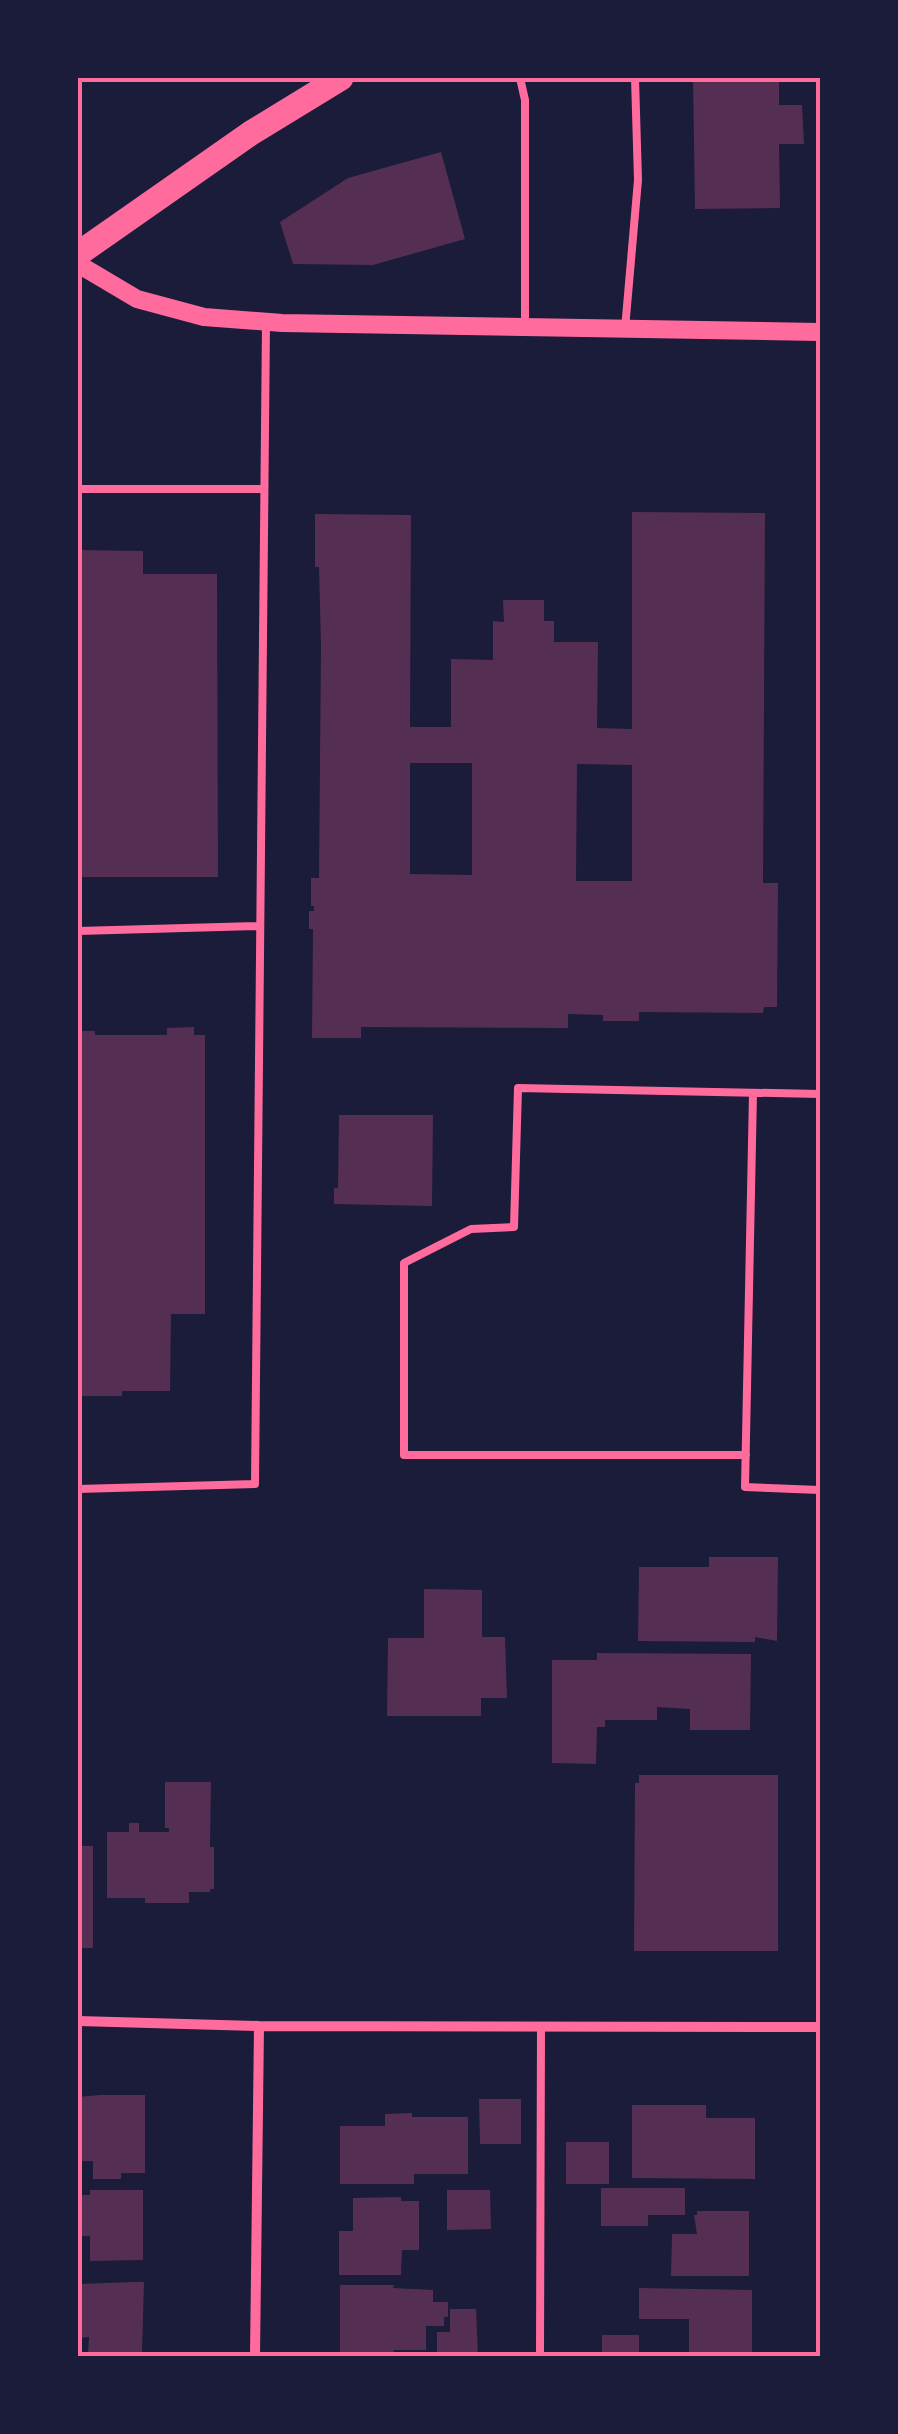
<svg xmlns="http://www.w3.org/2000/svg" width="898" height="2434" font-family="'Exo 2',sans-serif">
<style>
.building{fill:#542f53;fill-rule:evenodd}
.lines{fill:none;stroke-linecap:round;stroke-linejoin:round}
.service{stroke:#ff6b9d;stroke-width:8}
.minor{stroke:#ff6b9d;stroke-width:10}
.tertiary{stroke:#ff6b9d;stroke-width:18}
.primary{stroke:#ff6b9d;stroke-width:25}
.neatline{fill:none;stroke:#ff6b9d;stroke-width:4}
</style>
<rect width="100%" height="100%" fill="#1b1b3a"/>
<path class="building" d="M 693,78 L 779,78 L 779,105 L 802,105 L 804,144 L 779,144 L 780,208 L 695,209 Z
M 441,152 L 465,239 L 373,265 L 293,264 L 280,222 L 348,178 Z
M 632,512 L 765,513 L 763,883 L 778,883 L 777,1007 L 764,1007 L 763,1013 L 639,1012 L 639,1021 L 603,1021 L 603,1015 L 568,1014 L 568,1028 L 361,1027 L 361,1038 L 312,1038 L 313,929 L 309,929 L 309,911 L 314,911 L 314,906 L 311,906 L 311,878 L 319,878 L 321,646 L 319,567 L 315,567 L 315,514 L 411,515 L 410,727 L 451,727 L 451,659 L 493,660 L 493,621 L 504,622 L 503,600 L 544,600 L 544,621 L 554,621 L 554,642 L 598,642 L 597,728 L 632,729 ZM 410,763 L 472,763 L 472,875 L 410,874 ZM 577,764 L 632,765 L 632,881 L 576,881 Z
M 78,550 L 143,551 L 143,574 L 217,574 L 218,877 L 78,877 Z
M 194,1027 L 194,1035 L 205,1035 L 205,1314 L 171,1314 L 170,1391 L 122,1391 L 122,1396 L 78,1396 L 78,1031 L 95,1031 L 95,1035 L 167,1035 L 167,1028 Z
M 339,1115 L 433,1115 L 432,1206 L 334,1204 L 334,1188 L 338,1188 Z
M 709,1557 L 778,1557 L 777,1641 L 755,1637 L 755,1642 L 638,1641 L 639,1567 L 709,1567 Z
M 424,1589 L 482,1590 L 482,1637 L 505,1637 L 507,1698 L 481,1698 L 481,1716 L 387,1716 L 388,1638 L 424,1638 Z
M 597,1653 L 751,1654 L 750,1730 L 690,1730 L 690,1709 L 657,1707 L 657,1720 L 605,1720 L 605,1727 L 597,1727 L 596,1764 L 552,1763 L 552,1660 L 597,1660 Z
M 639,1775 L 778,1775 L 778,1951 L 634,1951 L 635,1783 L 639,1783 Z
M 165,1782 L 211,1782 L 210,1847 L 214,1847 L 214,1889 L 210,1889 L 210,1892 L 189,1892 L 189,1903 L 145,1903 L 145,1898 L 107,1898 L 107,1832 L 129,1832 L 129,1823 L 139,1823 L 139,1832 L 169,1832 L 169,1828 L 165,1828 Z
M 78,1846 L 93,1846 L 93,1948 L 78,1948 Z
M 100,2095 L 145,2095 L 145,2173 L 121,2173 L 121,2179 L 93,2179 L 93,2161 L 78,2161 L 78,2097 Z
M 479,2099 L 521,2099 L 521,2144 L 480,2144 Z
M 632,2105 L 706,2105 L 706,2118 L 755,2118 L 755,2179 L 632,2178 Z
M 412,2113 L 412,2117 L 468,2117 L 468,2174 L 414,2174 L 414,2184 L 340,2184 L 340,2126 L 385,2126 L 385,2114 Z
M 566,2142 L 609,2142 L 609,2184 L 566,2184 Z
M 601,2188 L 685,2188 L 685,2215 L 648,2215 L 648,2226 L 601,2226 Z
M 90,2190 L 143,2190 L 143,2260 L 90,2261 L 90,2236 L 78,2236 L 78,2195 L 90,2195 Z
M 447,2190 L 490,2190 L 491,2229 L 447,2230 Z
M 401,2197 L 401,2201 L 419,2201 L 419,2250 L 402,2250 L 401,2275 L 339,2275 L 339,2231 L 353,2231 L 353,2198 Z
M 697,2211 L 749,2211 L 749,2276 L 671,2276 L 672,2234 L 697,2234 L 694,2215 L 697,2215 Z
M 134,2282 L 144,2282 L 142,2353 L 88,2354 L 89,2337 L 78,2338 L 78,2284 Z
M 340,2285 L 394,2285 L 393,2288 L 433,2290 L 433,2302 L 448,2302 L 448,2317 L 444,2317 L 444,2326 L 426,2326 L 426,2350 L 394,2350 L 393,2354 L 340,2354 Z
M 639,2288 L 752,2290 L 752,2354 L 689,2354 L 689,2319 L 639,2319 Z
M 450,2309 L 476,2309 L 478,2356 L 437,2356 L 437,2332 L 450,2332 Z
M 602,2335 L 639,2335 L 639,2356 L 602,2356 Z"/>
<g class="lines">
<path class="service" d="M 520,78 L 525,100 L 525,327
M 625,329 L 638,180 L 635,78
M 78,489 L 264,489
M 78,931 L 260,926
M 753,1093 L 745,1487 L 820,1490
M 746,1455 L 404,1455 L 404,1263 L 471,1229 L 514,1227 L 518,1088 L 820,1094
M 78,1489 L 255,1484 L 266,322
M 540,2356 L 541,2026"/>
<path class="minor" d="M 78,2021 L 259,2026 L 820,2027
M 255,2356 L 259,2026"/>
<path class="tertiary" d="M 78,264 L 137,299 L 204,317 L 282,323 L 820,332"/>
<path class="primary" d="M 78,254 L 251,133 L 341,78"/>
</g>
<rect width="898" height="2434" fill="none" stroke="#1b1b3a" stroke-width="160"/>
<rect x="80" y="80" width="738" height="2274" class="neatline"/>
</svg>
